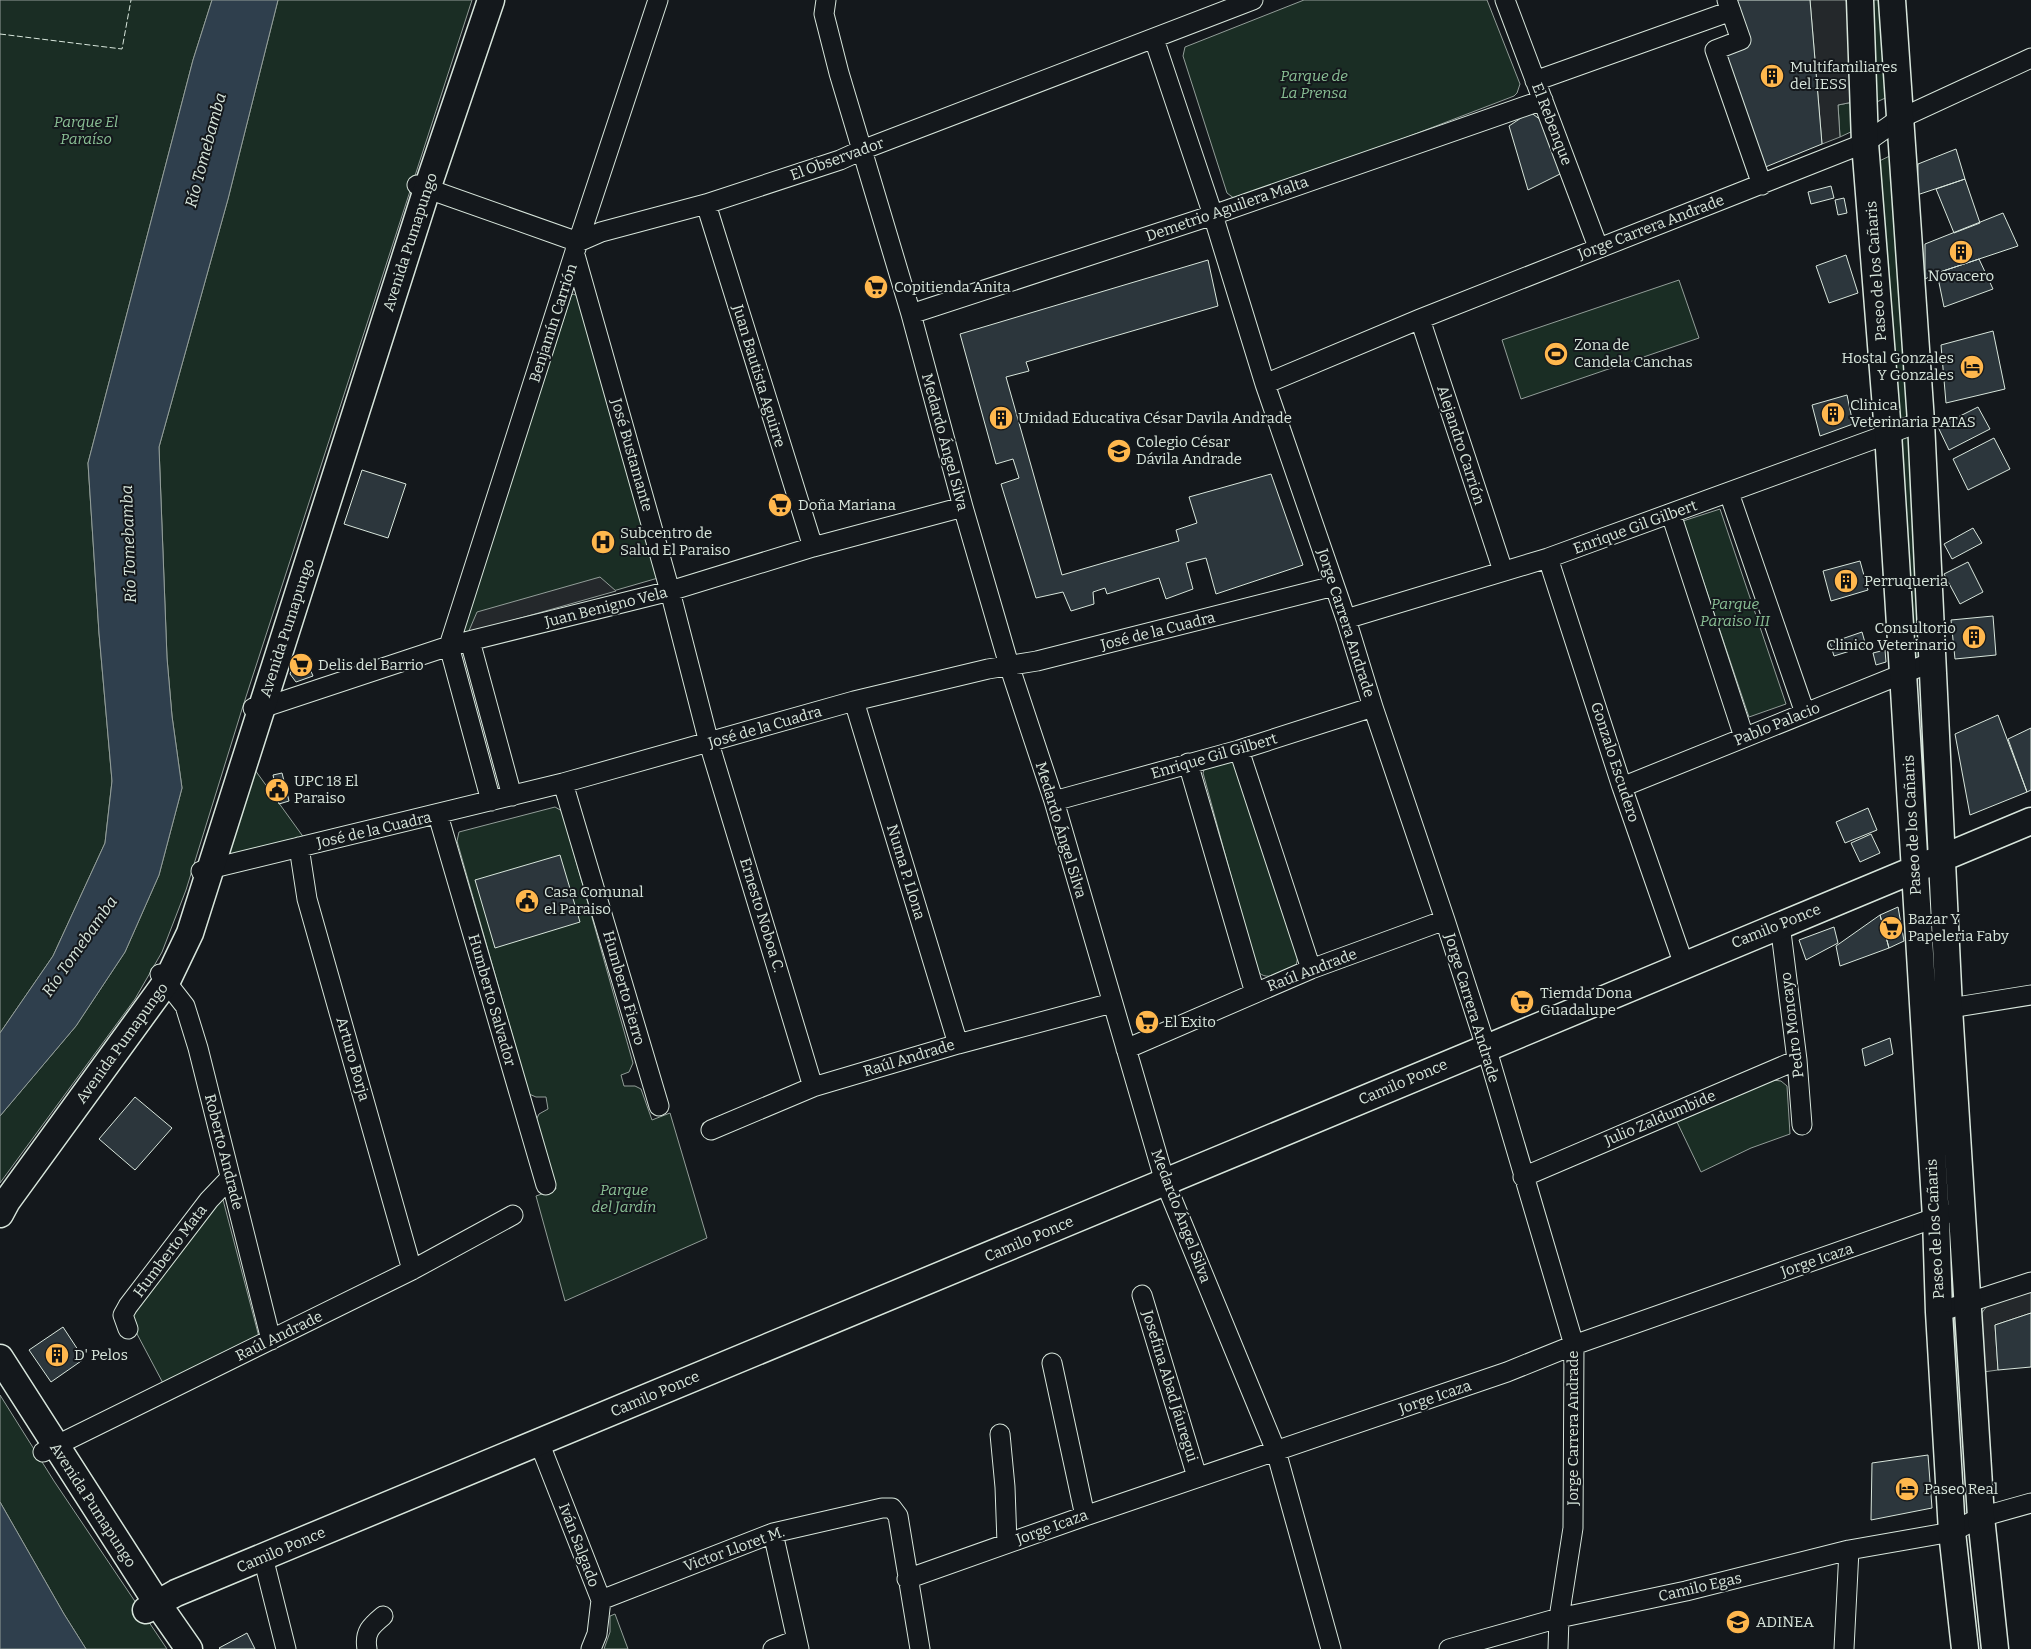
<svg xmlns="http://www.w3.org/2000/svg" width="2031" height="1649" font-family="Bitter,serif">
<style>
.green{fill:#1a2d24;stroke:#939e99}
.parking{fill:#24282b;stroke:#939e99}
.water{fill:#2f3f4d;stroke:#939e99}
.building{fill:#2c363c;stroke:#d8e6dc}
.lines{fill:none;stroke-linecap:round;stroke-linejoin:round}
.street-casing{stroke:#d8e6dc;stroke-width:21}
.secondary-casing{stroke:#d8e6dc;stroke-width:29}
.street{stroke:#14181c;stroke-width:19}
.secondary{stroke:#14181c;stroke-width:26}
.fence{stroke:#d8e6dc;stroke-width:1;stroke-dasharray:6 2.5;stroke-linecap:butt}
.labels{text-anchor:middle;stroke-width:4;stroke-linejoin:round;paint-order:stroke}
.poi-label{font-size:15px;fill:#d8e6dc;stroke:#14181c;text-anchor:start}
.park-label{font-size:15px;font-style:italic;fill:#8ac095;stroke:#14181c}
.street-label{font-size:15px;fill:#d8e6dc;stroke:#14181c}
.water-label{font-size:16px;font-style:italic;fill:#d8e6dc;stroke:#14181c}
</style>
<rect width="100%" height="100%" fill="#14181c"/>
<path class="green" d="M 0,0 L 212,0 L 193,60 L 88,463 L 99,633 L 112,781 L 105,843 L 53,956 L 0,1033 Z
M 278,0 L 472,0 L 243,706 L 186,890 L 162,952 L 135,999 L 0,1183 L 0,1116 L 76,1026 L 125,952 L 159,875 L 182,788 L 172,716 L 167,658 L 159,447 L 228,199 Z
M 1304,0 L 1487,0 L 1520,84 L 1517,93 L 1514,96 L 1241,201 L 1235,199 L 1227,193 L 1183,56 L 1185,47 Z
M 1863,0 L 1889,0 L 1894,94 L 1868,106 Z
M 1853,102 L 1855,130 L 1840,137 L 1838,105 Z
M 1898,152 L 1917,420 L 1891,428 L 1871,165 Z
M 1679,280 L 1699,338 L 1521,399 L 1502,340 Z
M 573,294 L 578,296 L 658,578 L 468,633 L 462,633 L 571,296 Z
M 1919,427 L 1928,659 L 1905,669 L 1891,437 Z
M 1720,509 L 1786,704 L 1749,717 L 1683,521 Z
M 1225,759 L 1233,762 L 1298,956 L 1296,966 C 1283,971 1264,985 1256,968 L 1203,773 L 1205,767 Z
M 255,770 L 307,842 L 227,855 Z
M 555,807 L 562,811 L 633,1063 L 629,1072 L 621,1075 L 624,1086 L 635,1086 L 641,1089 L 652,1120 L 670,1113 L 707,1238 L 565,1301 L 536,1196 L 556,1189 L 536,1120 L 539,1114 L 548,1109 L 546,1097 L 536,1097 L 529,1094 L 457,841 L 459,832 Z
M 1773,1080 L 1781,1081 L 1787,1086 L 1790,1134 L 1751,1148 L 1701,1172 L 1677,1122 Z
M 222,1196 L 259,1337 L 164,1385 L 127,1315 Z
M 0,1395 L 54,1481 L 167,1649 L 86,1649 L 64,1614 L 0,1502 Z
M 615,1614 L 628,1649 L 604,1649 L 610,1632 L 610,1616 Z"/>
<path class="parking" d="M 1810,0 L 1846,0 L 1847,5 L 1853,102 L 1838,105 L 1840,137 L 1822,144 Z
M 600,577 L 616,591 L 468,633 L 477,612 Z
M 2031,1291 L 2031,1313 L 1995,1325 L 1998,1370 L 1983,1372 L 1981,1314 L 1987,1306 Z"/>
<path class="water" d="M 212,0 L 278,0 L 228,199 L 159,447 L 167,658 L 172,716 L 182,788 L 159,875 L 125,952 L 76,1026 L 0,1116 L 0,1033 L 53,956 L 105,843 L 112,781 L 99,633 L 88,463 L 193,60 Z
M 0,1502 L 64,1614 L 86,1649 L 0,1649 Z"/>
<path class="building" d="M 1730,0 L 1810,0 L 1822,144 L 1763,168 L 1718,51 L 1745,41 Z
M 1530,112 L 1541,120 L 1562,173 L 1528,190 L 1509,126 Z
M 1956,149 L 1965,179 L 1917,195 L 1918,164 Z
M 1965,179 L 1980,223 L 1954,233 L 1936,189 Z
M 1831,186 L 1834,198 L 1811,204 L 1808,192 Z
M 1844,198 L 1847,213 L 1838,215 L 1835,200 Z
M 2003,213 L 2018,246 L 1937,273 L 1925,279 L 1925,244 Z
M 1846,255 L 1858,293 L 1829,303 L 1816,266 Z
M 1979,259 L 1993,289 L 1944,307 L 1937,273 Z
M 1208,260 L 1218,306 L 1026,362 L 1029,371 L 1006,377 L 1062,575 L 1179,541 L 1176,530 L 1197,523 L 1189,497 L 1271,474 L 1303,565 L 1216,594 L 1206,558 L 1186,563 L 1193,589 L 1166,599 L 1159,578 L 1107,594 L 1105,588 L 1093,592 L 1094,604 L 1071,611 L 1063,592 L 1036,598 L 1001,484 L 1019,478 L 1013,459 L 996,464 L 960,334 Z
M 1993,331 L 2005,389 L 1946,403 L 1941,345 Z
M 1847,395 L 1853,424 L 1820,436 L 1812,405 Z
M 1978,407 L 1990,429 L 1949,450 L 1938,427 Z
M 1994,438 L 2010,469 L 1968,490 L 1953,459 Z
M 362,470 L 406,484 L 388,538 L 344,524 Z
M 1973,528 L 1982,543 L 1952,559 L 1944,544 Z
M 1860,561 L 1868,590 L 1831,601 L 1823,571 Z
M 1968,562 L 1983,592 L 1960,604 L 1944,574 Z
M 1993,616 L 1996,655 L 1955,659 L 1951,620 Z
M 1862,632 L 1866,646 L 1834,656 L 1830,643 Z
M 1885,650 L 1886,662 L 1876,665 L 1873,653 Z
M 297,654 L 304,655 L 313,676 L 296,682 L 290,674 Z
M 1998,715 L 2027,792 L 1970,815 L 1955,734 Z
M 2031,728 L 2031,790 L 2027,792 L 2008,739 Z
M 282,773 L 289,801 L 279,804 L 277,795 L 270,796 L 268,786 L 275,784 L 273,775 Z
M 1868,808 L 1877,830 L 1845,843 L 1836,822 Z
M 1871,834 L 1880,853 L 1860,862 L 1851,843 Z
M 560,855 L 580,922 L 495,948 L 475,880 Z
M 1898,907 L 1904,941 L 1889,948 L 1880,915 Z
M 1880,915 L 1889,948 L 1840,966 L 1836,946 Z
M 1834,927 L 1838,943 L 1806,960 L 1799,940 Z
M 1890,1038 L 1893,1054 L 1865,1066 L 1862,1049 Z
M 135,1097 L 172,1128 L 135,1170 L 99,1139 Z
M 2031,1313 L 2031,1367 L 1998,1370 L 1995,1325 Z
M 63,1327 L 84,1359 L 51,1382 L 29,1350 Z
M 1928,1455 L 1932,1508 L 1871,1520 L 1872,1463 Z
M 247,1633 L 255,1649 L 220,1649 L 219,1648 Z"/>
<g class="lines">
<g class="street-casing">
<path id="street" d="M 826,0 L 824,14 L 839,73 L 911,314 L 963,507 L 1009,665 L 1054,801 L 1165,1182 L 1276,1451 L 1331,1649
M 1505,0 L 1598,247
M 1727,0 L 1741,40 L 1715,50 L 1762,185
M 1154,39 L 1213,215 L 1265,384 L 1346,619 L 1373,707 L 1445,920 L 1486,1047 L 1574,1345 L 1573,1528 L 1559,1618 L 1558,1649
M 1535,81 L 1731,11
M 417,185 L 578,242 L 601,232 L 706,204 L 840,160 L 862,150 L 1253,0
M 706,204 L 813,547
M 575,255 L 670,591 L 709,743 L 813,1087
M 911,314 L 1213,215 L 1543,100
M 1420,319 L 1503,571
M 1265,384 L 1420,319 L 1865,143 L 1899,119 L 2031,58
M 1729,493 L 1805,713
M 1671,514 L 1744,737
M 1548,558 L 1622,787 L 1684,965
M 1346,619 L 1548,558 L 1921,422
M 470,641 L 512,796
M 854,701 L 958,1044
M 253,708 L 262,708 L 449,646 L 670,591 L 813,547 L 963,507
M 1239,750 L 1311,969
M 1188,763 L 1255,993
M 563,783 L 659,1106
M 1622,787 L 1932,662
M 491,801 L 449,646 L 578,242 L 658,0
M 1054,801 L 1239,750 L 1373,707
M 438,815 L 546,1185
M 299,847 L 307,899 L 412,1270
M 201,871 L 563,783 L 854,701 L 988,669 L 1037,661 L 1334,586
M 1780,924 L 1797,1060 L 1802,1125
M 160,974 L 185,1006 L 198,1048 L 271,1340
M 1938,1010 L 2031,995
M 1126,1049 L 1311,969 L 1445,920
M 711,1130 L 813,1087 L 958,1044 L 1112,1003
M 1523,1177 L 1797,1060
M 1142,1295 L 1197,1477
M 1939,1312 L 2031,1282
M 128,1329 L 123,1315 L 128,1306 L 209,1200 L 230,1178
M 1052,1363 L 1085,1516
M 1000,1434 L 1005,1487 L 1007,1543
M 539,1442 L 601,1600 L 597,1634 L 591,1649
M 43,1452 L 412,1270 L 513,1215
M 773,1533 L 799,1649
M 263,1557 L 286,1649
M 907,1579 L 1085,1516 L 1507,1372 L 1574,1345 L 1946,1214
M 601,1600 L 773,1533 L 882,1508 L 892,1508 L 898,1516 L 920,1649
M 367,1649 C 364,1632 371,1626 383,1616
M 773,1649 L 796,1640
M 1449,1649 L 1559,1618 L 1686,1591 L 1849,1550 L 1952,1532 L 1981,1517 L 2031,1503
M 1844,1649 L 1849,1550"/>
</g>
<g class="secondary-casing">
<path id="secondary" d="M 1860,0 L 1865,143 L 1888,433 L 1903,673 L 1936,1218 L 1939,1312 L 1952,1532 L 1965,1649
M 1892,0 L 1921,422 L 1949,1008 L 1981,1517 L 1995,1649
M 0,1214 L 7,1201 L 167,981 L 190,933 L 427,189 L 491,0
M 0,1358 L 157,1603 L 189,1649
M 146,1610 L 176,1593 C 796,1339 1412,1077 2031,821"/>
</g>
<use href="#street" class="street"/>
<use href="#secondary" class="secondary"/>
<path class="fence" d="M 0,34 L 122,49 L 131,0"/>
</g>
<defs>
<g id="building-disc" transform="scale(1.25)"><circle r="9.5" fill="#ffb74d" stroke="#14181c"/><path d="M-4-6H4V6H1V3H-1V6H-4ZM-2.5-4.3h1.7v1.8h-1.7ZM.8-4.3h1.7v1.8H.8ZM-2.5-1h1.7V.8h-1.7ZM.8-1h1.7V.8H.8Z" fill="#111"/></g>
<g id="supermarket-disc" transform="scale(1.25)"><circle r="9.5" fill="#ffb74d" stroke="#14181c"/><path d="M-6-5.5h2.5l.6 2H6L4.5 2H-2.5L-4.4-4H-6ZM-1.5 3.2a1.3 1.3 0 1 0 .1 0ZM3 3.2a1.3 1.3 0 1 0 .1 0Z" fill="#111"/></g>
<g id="stadium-disc" transform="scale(1.25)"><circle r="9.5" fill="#ffb74d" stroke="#14181c"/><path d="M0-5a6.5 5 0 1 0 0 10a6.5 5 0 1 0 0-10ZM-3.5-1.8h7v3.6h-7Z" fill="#111"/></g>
<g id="hotel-disc" transform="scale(1.25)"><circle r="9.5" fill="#ffb74d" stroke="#14181c"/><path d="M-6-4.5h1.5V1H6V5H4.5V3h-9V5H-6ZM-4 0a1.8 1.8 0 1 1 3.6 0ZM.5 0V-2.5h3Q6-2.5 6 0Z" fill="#111"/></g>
<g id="school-disc" transform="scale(1.25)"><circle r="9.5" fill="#ffb74d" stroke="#14181c"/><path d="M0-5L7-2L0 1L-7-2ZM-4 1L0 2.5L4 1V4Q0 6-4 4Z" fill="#111"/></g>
<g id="hospital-disc" transform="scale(1.25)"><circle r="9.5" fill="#ffb74d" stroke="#14181c"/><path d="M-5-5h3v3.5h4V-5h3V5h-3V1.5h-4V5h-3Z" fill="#111"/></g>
<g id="civic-disc" transform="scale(1.25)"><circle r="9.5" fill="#ffb74d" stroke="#14181c"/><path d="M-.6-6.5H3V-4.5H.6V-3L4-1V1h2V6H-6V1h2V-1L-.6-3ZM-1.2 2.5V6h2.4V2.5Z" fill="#111"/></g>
</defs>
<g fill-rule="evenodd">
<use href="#building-disc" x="1772" y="76"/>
<use href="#building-disc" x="1961" y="252"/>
<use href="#supermarket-disc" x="876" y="287"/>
<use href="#stadium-disc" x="1556" y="354"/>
<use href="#hotel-disc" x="1972" y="367"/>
<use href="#building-disc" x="1833" y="414"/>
<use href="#building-disc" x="1001" y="418"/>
<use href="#school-disc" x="1119" y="451"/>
<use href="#supermarket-disc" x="780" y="505"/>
<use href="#hospital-disc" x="603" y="542"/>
<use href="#building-disc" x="1846" y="581"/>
<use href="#building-disc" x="1974" y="637"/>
<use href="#supermarket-disc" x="301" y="665"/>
<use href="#civic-disc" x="277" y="790"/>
<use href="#civic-disc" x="527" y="901"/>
<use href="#supermarket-disc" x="1891" y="928"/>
<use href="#supermarket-disc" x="1522" y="1002"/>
<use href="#supermarket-disc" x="1147" y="1022"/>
<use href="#building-disc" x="57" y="1355"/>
<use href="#hotel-disc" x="1907" y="1489"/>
<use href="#school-disc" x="1738" y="1622"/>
</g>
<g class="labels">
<g class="poi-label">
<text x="1790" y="72">Multifamiliares<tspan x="1790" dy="17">del IESS</tspan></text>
<text x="1961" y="281" text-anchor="middle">Novacero</text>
<text x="894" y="292">Copitienda Anita</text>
<text x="1574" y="350">Zona de<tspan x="1574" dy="17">Candela Canchas</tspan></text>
<text x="1954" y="363" text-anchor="end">Hostal Gonzales<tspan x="1954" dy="17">Y Gonzales</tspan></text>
<text x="1850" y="410">Clinica<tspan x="1850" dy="17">Veterinaria PATAS</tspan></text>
<text x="1018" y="423">Unidad Educativa César Davila Andrade</text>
<text x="1136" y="447">Colegio César<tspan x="1136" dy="17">Dávila Andrade</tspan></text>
<text x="798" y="510">Doña Mariana</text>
<text x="620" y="538">Subcentro de<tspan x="620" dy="17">Salud El Paraiso</tspan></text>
<text x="1864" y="586">Perruqueria</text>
<text x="1956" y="633" text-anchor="end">Consultorio<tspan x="1956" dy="17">Clinico Veterinario</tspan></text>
<text x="318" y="670">Delis del Barrio</text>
<text x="294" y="786">UPC 18 El<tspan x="294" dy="17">Paraiso</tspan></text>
<text x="544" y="897">Casa Comunal<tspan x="544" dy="17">el Paraiso</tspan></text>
<text x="1908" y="924">Bazar Y<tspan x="1908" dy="17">Papeleria Faby</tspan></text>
<text x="1540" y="998">Tiemda Dona<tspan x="1540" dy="17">Guadalupe</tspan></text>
<text x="1164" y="1027">El Exito</text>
<text x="74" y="1360">D' Pelos</text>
<text x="1924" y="1494">Paseo Real</text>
<text x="1756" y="1627">ADINEA</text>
</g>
<g class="park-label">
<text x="1314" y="81">Parque de<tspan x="1314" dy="17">La Prensa</tspan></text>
<text x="86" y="127">Parque El<tspan x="86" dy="17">Paraíso</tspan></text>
<text x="1735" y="609">Parque<tspan x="1735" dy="17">Paraiso III</tspan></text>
<text x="624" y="1195">Parque<tspan x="624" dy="17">del Jardín</tspan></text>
</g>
<g class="street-label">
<text transform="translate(1552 124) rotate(69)" y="5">El Rebenque</text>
<text transform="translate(837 159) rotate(-20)" y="5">El Observador</text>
<text transform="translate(1227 209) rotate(-19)" y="5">Demetrio Aguilera Malta</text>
<text transform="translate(1651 227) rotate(-21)" y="5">Jorge Carrera Andrade</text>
<text transform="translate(410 242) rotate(-72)" y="5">Avenida Pumapungo</text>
<text transform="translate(1876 271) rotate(-94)" y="5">Paseo de los Cañaris</text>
<text transform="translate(553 323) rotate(-72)" y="5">Benjamín Carrión</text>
<text transform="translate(759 376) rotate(73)" y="5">Juan Bautista Aguirre</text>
<text transform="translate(945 442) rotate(75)" y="5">Medardo Ángel Silva</text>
<text transform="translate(1461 445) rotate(72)" y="5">Alejandro Carrión</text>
<text transform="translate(632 455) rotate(74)" y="5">José Bustamante</text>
<text transform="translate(1635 527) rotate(-20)" y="5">Enrique Gil Gilbert</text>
<text transform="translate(606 607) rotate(-14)" y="5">Juan Benigno Vela</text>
<text transform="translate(1346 623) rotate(72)" y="5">Jorge Carrera Andrade</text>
<text transform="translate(287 628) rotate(-72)" y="5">Avenida Pumapungo</text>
<text transform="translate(1158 631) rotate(-14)" y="5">José de la Cuadra</text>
<text transform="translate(1777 724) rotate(-22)" y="5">Pablo Palacio</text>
<text transform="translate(765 727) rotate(-16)" y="5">José de la Cuadra</text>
<text transform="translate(1214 756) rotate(-16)" y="5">Enrique Gil Gilbert</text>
<text transform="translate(1615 762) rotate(72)" y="5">Gonzalo Escudero</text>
<text transform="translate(1912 825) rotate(-93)" y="5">Paseo de los Cañaris</text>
<text transform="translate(374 830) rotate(-13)" y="5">José de la Cuadra</text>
<text transform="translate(1061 830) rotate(73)" y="5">Medardo Ángel Silva</text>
<text transform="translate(906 872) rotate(73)" y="5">Numa P. Llona</text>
<text transform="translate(762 915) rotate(73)" y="5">Ernesto Noboa C.</text>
<text transform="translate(1776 926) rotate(-22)" y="5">Camilo Ponce</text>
<text transform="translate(1312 970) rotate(-21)" y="5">Raúl Andrade</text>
<text transform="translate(624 988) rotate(74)" y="5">Humberto Fierro</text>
<text transform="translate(492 1000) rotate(74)" y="5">Humberto Salvador</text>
<text transform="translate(1472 1008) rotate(73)" y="5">Jorge Carrera Andrade</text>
<text transform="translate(1792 1025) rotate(-97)" y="5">Pedro Moncayo</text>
<text transform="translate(122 1043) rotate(-54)" y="5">Avenida Pumapungo</text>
<text transform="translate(909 1058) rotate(-17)" y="5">Raúl Andrade</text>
<text transform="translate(353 1059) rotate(74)" y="5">Arturo Borja</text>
<text transform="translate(1403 1082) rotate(-23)" y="5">Camilo Ponce</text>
<text transform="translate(1660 1118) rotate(-23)" y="5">Julio Zaldumbide</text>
<text transform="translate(224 1152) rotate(76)" y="5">Roberto Andrade</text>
<text transform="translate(1181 1216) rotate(69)" y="5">Medardo Ángel Silva</text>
<text transform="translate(1935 1229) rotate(-93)" y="5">Paseo de los Cañaris</text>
<text transform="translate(1029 1239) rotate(-23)" y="5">Camilo Ponce</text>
<text transform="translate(170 1251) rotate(-53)" y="5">Humberto Mata</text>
<text transform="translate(1817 1260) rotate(-19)" y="5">Jorge Icaza</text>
<text transform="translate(279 1336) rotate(-26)" y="5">Raúl Andrade</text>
<text transform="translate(1170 1386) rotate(73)" y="5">Josefina Abad Jáuregui</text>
<text transform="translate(655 1394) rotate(-23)" y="5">Camilo Ponce</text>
<text transform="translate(1435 1397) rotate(-19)" y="5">Jorge Icaza</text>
<text transform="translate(1573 1428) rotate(-90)" y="5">Jorge Carrera Andrade</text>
<text transform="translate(93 1505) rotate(57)" y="5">Avenida Pumapungo</text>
<text transform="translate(1052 1527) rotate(-20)" y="5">Jorge Icaza</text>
<text transform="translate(579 1545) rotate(69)" y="5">Iván Salgado</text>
<text transform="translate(734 1549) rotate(-20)" y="5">Victor Lloret M.</text>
<text transform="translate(281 1550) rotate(-23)" y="5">Camilo Ponce</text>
<text transform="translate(1700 1587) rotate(-13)" y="5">Camilo Egas</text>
</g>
<g class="water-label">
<text transform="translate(205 150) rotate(-75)" y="6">Río Tomebamba</text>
<text transform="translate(128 544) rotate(-92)" y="6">Río Tomebamba</text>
<text transform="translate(79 946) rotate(-55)" y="6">Río Tomebamba</text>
</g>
</g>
</svg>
